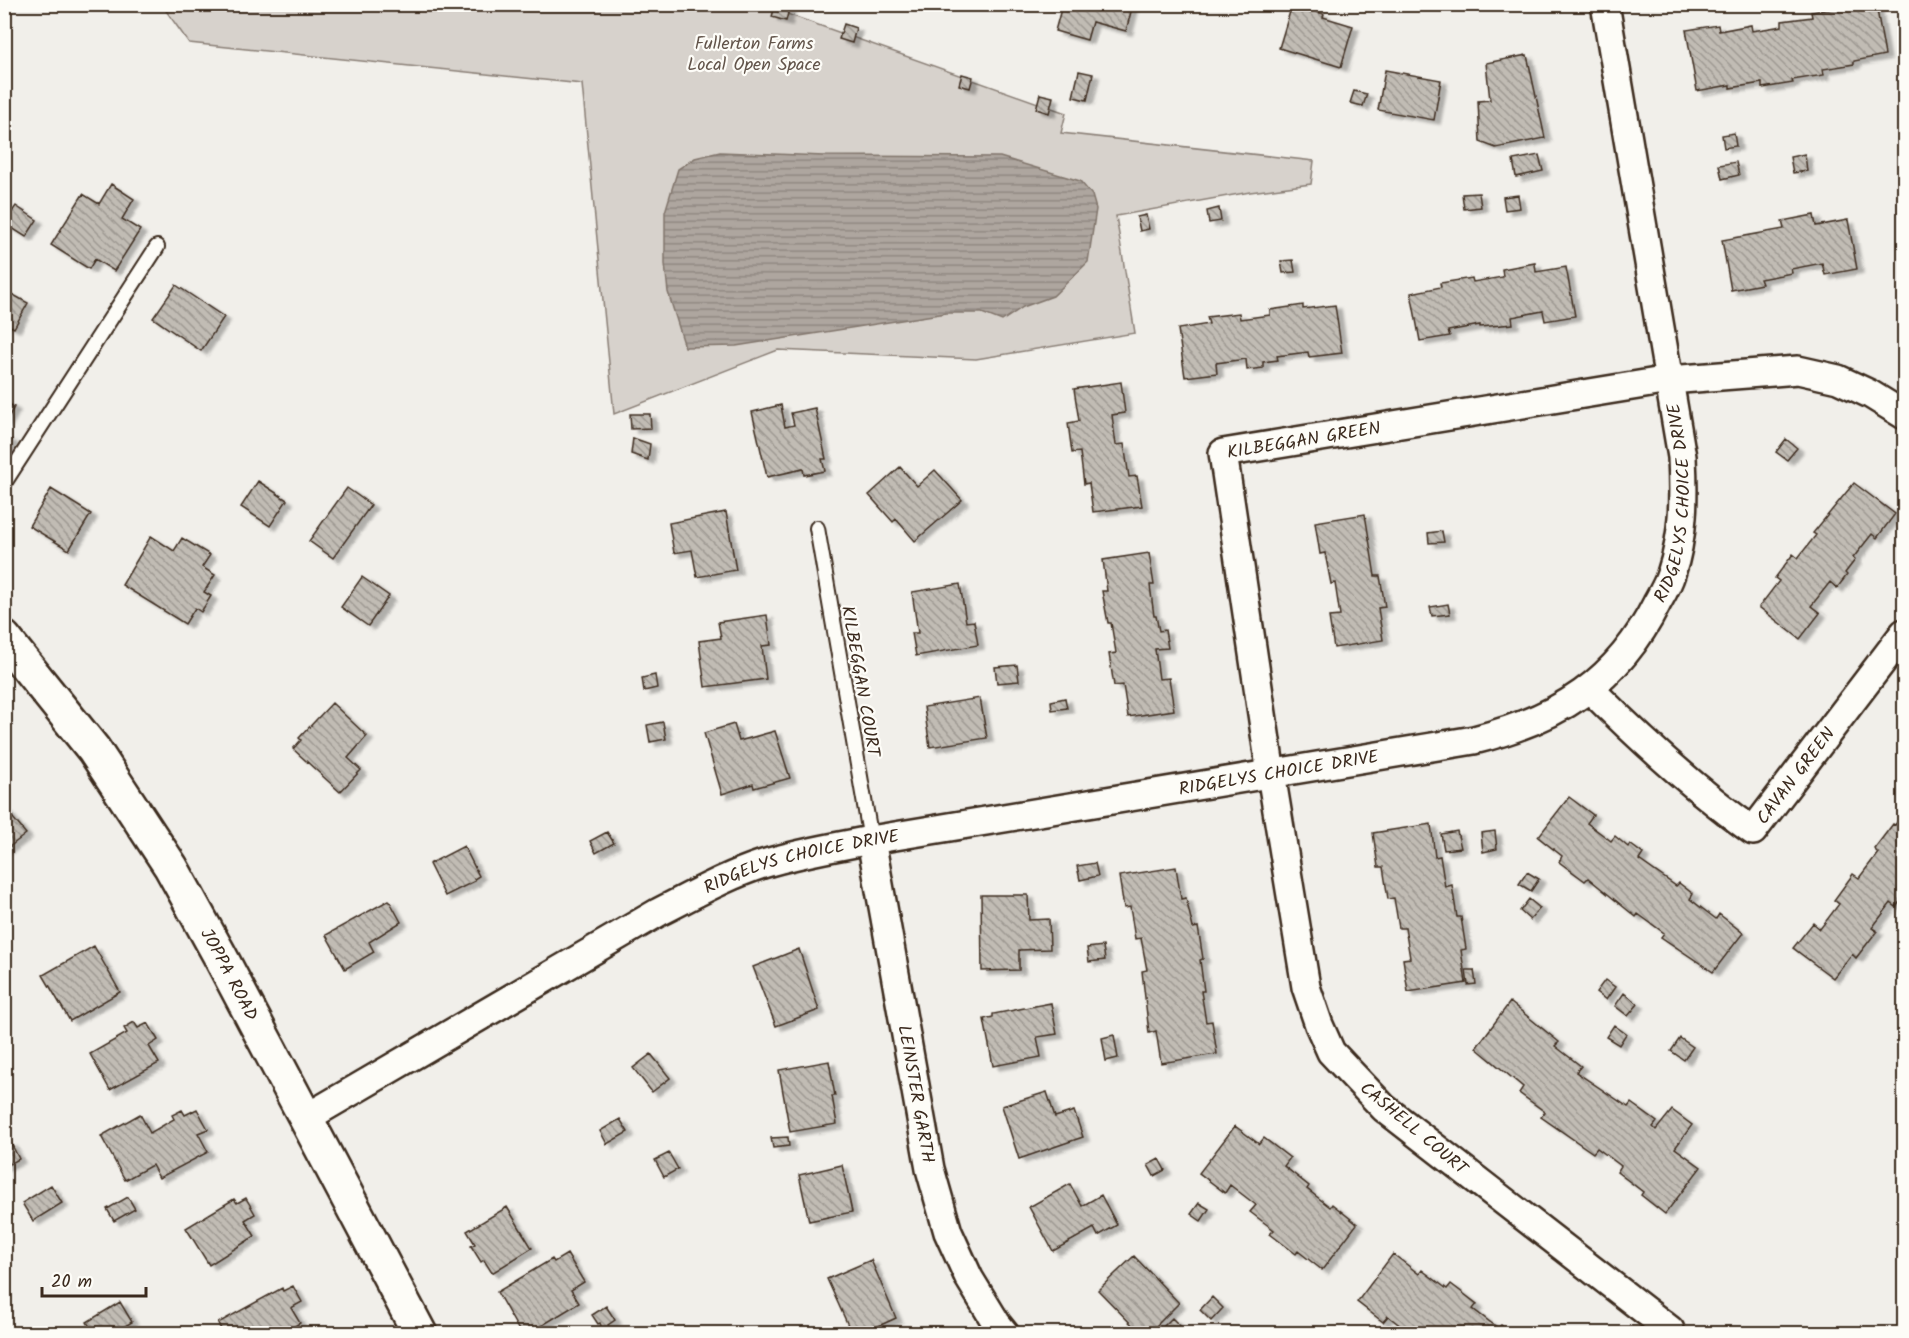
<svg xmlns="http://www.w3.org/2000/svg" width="1909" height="1338" font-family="Kalam,sans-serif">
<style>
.park{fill:#d7d2cc;stroke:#897e75;stroke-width:1.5}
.water{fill:url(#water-rules);stroke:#80746b;stroke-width:1.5}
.building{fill:url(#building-back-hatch);stroke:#3b2a1e;stroke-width:1.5;filter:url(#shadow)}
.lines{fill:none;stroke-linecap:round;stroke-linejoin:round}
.service-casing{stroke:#3b2a1e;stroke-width:18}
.minor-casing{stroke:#3b2a1e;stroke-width:32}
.primary-casing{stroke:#3b2a1e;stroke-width:38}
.service{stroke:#fdfcf7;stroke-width:14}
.minor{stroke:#fdfcf7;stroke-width:27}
.primary{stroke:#fdfcf7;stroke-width:33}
.labels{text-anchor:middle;stroke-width:4.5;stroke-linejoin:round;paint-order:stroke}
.park-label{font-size:18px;fill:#62544a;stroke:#fdfcf7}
.street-label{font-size:18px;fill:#3b2a1e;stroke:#fdfcf7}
</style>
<defs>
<pattern id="water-rules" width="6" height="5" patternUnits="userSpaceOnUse" patternTransform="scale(1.5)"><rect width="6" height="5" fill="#aea69f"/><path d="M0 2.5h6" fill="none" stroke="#8f8781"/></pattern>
<pattern id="building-back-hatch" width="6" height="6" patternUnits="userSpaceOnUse" patternTransform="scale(1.5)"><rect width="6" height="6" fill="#c1bcb4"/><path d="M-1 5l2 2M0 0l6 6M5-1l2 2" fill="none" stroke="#9e9992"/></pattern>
<filter id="shadow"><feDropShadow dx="6" dy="4" stdDeviation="1.5" flood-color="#0004"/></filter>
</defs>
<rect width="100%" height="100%" fill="#f1efea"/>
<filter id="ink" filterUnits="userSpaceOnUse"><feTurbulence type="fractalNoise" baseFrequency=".0167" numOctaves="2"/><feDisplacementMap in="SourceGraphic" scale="12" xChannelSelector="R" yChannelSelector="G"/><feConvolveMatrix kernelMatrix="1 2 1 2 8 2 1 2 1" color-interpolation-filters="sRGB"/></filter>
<g filter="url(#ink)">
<path class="park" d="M 162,5 L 777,5 L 776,10 L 1066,113 L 1061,133 L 1314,161 L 1311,184 L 1250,192 L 1116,216 L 1135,333 L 976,359 L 778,350 L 614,414 L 582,84 L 189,43 Z"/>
<path class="water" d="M 720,152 L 824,156 L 1000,157 L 1080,181 L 1092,195 L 1096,209 L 1088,262 L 1053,296 L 1023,307 L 1002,321 L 982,313 L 946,313 L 736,346 L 685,347 L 668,292 L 665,264 L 665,212 L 678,169 L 695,158 Z"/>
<path class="building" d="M 1044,4 L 1133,4 L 1126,31 L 1092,22 L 1087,40 L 1055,31 L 1061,9 Z
M 1843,4 L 1876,4 L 1885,55 L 1854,61 L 1854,64 L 1823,69 L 1824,75 L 1792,80 L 1793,83 L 1762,88 L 1762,83 L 1730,88 L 1730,85 L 1697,91 L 1686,30 L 1718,25 L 1719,31 L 1751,25 L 1752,31 L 1782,26 L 1782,21 L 1812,17 L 1811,12 L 1843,7 Z
M 775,5 L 789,9 L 786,21 L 772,17 Z
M 1292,5 L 1324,14 L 1323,17 L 1353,26 L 1341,67 L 1279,48 Z
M 844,24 L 856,28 L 852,43 L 839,39 Z
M 1527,55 L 1545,138 L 1496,148 L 1480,142 L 1478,101 L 1490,100 L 1486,63 Z
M 1385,70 L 1441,80 L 1434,120 L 1378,110 Z
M 1079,71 L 1093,74 L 1087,100 L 1073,97 Z
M 962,74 L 973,77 L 970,88 L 959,85 Z
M 1354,91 L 1367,94 L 1363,106 L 1350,103 Z
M 1040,94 L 1053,97 L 1049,113 L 1036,109 Z
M 1734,133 L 1736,146 L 1724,148 L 1722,135 Z
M 1805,154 L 1807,171 L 1793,173 L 1790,157 Z
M 1539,155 L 1543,171 L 1516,177 L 1513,160 Z
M 1736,162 L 1739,175 L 1722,179 L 1719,165 Z
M 111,184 L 134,199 L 122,219 L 140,230 L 114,271 L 95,259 L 89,269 L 51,245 L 83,194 L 99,204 Z
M 1479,193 L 1481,207 L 1464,209 L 1462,194 Z
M 1518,195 L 1520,208 L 1505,210 L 1503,197 Z
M 16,206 L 37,220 L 26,237 L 4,223 Z
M 1219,208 L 1221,221 L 1209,223 L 1207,211 Z
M 1146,215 L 1149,229 L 1140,231 L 1137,217 Z
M 1814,215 L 1816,226 L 1848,220 L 1857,269 L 1825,275 L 1822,263 L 1791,269 L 1792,273 L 1760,279 L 1762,284 L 1731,290 L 1722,240 L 1784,229 L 1782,221 Z
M 1293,260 L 1295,272 L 1283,273 L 1281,261 Z
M 1535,263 L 1536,272 L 1566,267 L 1575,316 L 1545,321 L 1543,311 L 1512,317 L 1513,324 L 1480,327 L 1480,325 L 1448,331 L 1450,336 L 1420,341 L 1411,293 L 1441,287 L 1440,283 L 1472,278 L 1473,282 L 1503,277 L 1502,269 Z
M 176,285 L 224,317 L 201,351 L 153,318 Z
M 8,292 L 28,303 L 14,328 L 4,323 L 4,298 Z
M 1303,305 L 1303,309 L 1335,305 L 1342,353 L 1309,357 L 1308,352 L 1277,356 L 1278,360 L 1263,362 L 1263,368 L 1247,370 L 1246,359 L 1216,363 L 1217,373 L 1185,377 L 1178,329 L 1209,324 L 1207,317 L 1239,313 L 1240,319 L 1270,315 L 1270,310 Z
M 1121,382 L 1125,413 L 1112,415 L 1116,445 L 1124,444 L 1129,477 L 1137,476 L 1142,506 L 1093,512 L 1089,483 L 1084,484 L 1080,452 L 1072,453 L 1068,423 L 1079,421 L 1074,389 Z
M 4,401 L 14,407 L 4,425 Z
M 781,405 L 785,427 L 794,425 L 791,413 L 815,408 L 826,459 L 822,459 L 825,471 L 804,475 L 803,469 L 767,477 L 752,412 Z
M 630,414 L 650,414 L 651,428 L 631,429 Z
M 4,436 L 12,440 L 4,455 Z
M 633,438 L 650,444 L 648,460 L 631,454 Z
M 1786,439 L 1797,448 L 1787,460 L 1776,452 Z
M 900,467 L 917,486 L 935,470 L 962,500 L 915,541 L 896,519 L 893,522 L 869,495 Z
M 258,481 L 287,500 L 270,526 L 241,507 Z
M 1854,483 L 1895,514 L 1877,538 L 1872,534 L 1853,558 L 1855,560 L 1845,573 L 1847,575 L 1837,588 L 1830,582 L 1811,606 L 1820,613 L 1800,639 L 1759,607 L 1779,581 L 1775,578 L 1793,554 L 1798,558 L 1816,535 L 1813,533 Z
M 347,488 L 371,505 L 333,558 L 309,541 Z
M 51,489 L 91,514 L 69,550 L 29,526 Z
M 726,512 L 736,570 L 697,577 L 692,550 L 674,553 L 669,523 Z
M 1365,514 L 1375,576 L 1380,576 L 1385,607 L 1378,608 L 1383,640 L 1334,648 L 1329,617 L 1340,616 L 1335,583 L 1331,584 L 1325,553 L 1320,554 L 1315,522 Z
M 1442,531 L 1444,542 L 1429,543 L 1428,533 Z
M 151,536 L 174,551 L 182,538 L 210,555 L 202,567 L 215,575 L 204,592 L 211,596 L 201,612 L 195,608 L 185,624 L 122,585 Z
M 1149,553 L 1154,585 L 1150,585 L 1154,616 L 1156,616 L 1159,631 L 1165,630 L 1168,648 L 1155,649 L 1159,679 L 1169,678 L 1174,710 L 1128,717 L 1123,685 L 1114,686 L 1109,654 L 1116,653 L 1111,623 L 1108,623 L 1102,591 L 1107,591 L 1103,560 Z
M 362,577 L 389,596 L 368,626 L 341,607 Z
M 960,584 L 966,622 L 974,621 L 978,645 L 916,656 L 912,633 L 918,633 L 912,592 Z
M 1448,604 L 1450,614 L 1432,616 L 1430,607 Z
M 767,615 L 771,645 L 762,646 L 766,679 L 705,687 L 699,641 L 721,638 L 718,622 Z
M 1017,665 L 1019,681 L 997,683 L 995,667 Z
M 655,675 L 657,688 L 644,691 L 642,678 Z
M 980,698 L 987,738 L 930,747 L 924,707 Z
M 1065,698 L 1067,708 L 1052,710 L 1051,701 Z
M 332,703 L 367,736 L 348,758 L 361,770 L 340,792 L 293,749 L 301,740 L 299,738 Z
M 663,722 L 666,739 L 650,742 L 647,725 Z
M 734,724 L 739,741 L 775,731 L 790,778 L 754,788 L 753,784 L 722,794 L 704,733 Z
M 1569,797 L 1593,815 L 1587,823 L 1611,841 L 1615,836 L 1628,847 L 1630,844 L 1643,854 L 1639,860 L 1676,886 L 1679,883 L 1693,894 L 1690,899 L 1716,919 L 1719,914 L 1743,933 L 1713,972 L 1661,937 L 1664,933 L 1638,914 L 1636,917 L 1588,878 L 1585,881 L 1559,862 L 1562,856 L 1538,837 Z
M 4,807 L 26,834 L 4,851 Z
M 1904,813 L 1904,896 L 1896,907 L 1891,903 L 1872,928 L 1877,931 L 1856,958 L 1852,954 L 1833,978 L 1793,948 L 1813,923 L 1820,929 L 1839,904 L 1834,900 L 1853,874 L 1859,878 L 1878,853 L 1874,849 L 1893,824 L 1895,825 Z
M 1431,824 L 1435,857 L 1440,856 L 1445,887 L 1452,885 L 1457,917 L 1461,917 L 1466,949 L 1461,950 L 1466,983 L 1408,992 L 1403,959 L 1410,958 L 1405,928 L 1399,928 L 1394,898 L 1388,899 L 1383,867 L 1378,867 L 1373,833 Z
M 1457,831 L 1461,848 L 1444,850 L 1441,834 Z
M 1495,831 L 1497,849 L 1483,852 L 1481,833 Z
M 607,832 L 614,843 L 596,853 L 590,841 Z
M 464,846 L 479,876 L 474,879 L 475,881 L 445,896 L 429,864 Z
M 1095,863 L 1098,876 L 1080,880 L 1077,866 Z
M 1176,867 L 1181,899 L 1186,898 L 1193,928 L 1198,927 L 1203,959 L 1200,960 L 1204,991 L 1201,991 L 1206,1022 L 1212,1021 L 1217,1054 L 1161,1063 L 1156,1031 L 1149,1033 L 1142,971 L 1147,970 L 1141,938 L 1135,939 L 1130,907 L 1124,908 L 1119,876 Z
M 1527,872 L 1539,879 L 1531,891 L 1519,884 Z
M 981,895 L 1028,895 L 1029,920 L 1049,919 L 1050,949 L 1019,950 L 1019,970 L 982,971 Z
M 1529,899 L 1540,908 L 1530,920 L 1520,911 Z
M 389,900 L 401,922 L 369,942 L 374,952 L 345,969 L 326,935 Z
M 94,946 L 120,992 L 70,1021 L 43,975 Z
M 1103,946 L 1105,960 L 1089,962 L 1087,948 Z
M 799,949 L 819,1010 L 776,1026 L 753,967 Z
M 1466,970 L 1474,970 L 1476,984 L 1468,985 Z
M 1605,980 L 1615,987 L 1606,1000 L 1596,992 Z
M 1624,993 L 1638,1004 L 1628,1016 L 1615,1006 Z
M 1510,1002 L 1559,1042 L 1555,1046 L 1581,1066 L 1576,1072 L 1628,1107 L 1631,1103 L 1657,1122 L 1653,1127 L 1656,1130 L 1672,1110 L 1692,1125 L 1675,1148 L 1701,1167 L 1665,1214 L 1641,1195 L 1643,1192 L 1617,1172 L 1621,1166 L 1597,1148 L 1593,1153 L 1541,1117 L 1545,1112 L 1519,1093 L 1523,1087 L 1476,1048 Z
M 1051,1003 L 1057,1034 L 1037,1037 L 1041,1057 L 993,1066 L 984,1019 L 993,1017 L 993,1014 Z
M 134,1022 L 138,1028 L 148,1023 L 158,1040 L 149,1046 L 159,1063 L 110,1090 L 90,1054 L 127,1033 L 124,1028 Z
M 1614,1025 L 1626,1034 L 1619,1045 L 1606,1037 Z
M 1114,1035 L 1118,1058 L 1106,1061 L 1102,1038 Z
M 1680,1038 L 1693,1047 L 1684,1060 L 1671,1051 Z
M 651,1054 L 670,1078 L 652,1092 L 633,1068 Z
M 829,1061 L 835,1096 L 832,1096 L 837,1124 L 790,1132 L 779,1070 Z
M 1047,1092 L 1055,1117 L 1074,1111 L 1083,1137 L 1019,1159 L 1002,1106 Z
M 197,1109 L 208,1129 L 198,1133 L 208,1152 L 159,1178 L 152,1165 L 125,1180 L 101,1136 L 140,1114 L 150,1133 L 174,1119 L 172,1115 L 182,1110 L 185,1115 Z
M 620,1119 L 628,1132 L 607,1144 L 600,1131 Z
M 1235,1126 L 1259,1144 L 1264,1138 L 1290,1158 L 1284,1166 L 1309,1186 L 1307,1189 L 1330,1207 L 1332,1204 L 1357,1224 L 1322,1270 L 1298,1251 L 1296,1254 L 1270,1234 L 1274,1230 L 1250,1212 L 1256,1205 L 1230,1185 L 1225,1193 L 1199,1173 Z
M 788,1137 L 789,1146 L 773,1148 L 771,1138 Z
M 11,1143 L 19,1159 L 4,1167 L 4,1146 Z
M 669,1153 L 678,1169 L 664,1177 L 655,1160 Z
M 1159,1159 L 1165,1170 L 1154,1176 L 1148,1165 Z
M 842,1165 L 852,1212 L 809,1221 L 799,1175 Z
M 1070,1184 L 1082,1206 L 1101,1195 L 1117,1225 L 1098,1236 L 1094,1228 L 1053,1251 L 1029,1207 Z
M 51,1185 L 62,1203 L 33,1221 L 22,1203 Z
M 128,1197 L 135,1209 L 114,1221 L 107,1209 Z
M 246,1198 L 255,1214 L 245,1220 L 255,1236 L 209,1265 L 186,1228 L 234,1199 L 237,1203 Z
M 1199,1203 L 1209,1209 L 1201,1221 L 1191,1214 Z
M 507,1207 L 532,1248 L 492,1273 L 484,1260 L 481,1262 L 471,1246 L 475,1244 L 467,1231 Z
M 567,1254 L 584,1282 L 571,1290 L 579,1303 L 528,1334 L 521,1334 L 497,1292 L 552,1259 L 554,1262 Z
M 1393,1254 L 1419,1274 L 1422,1270 L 1447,1289 L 1451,1284 L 1477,1304 L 1473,1309 L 1498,1328 L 1501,1325 L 1512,1334 L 1419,1334 L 1416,1331 L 1411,1334 L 1388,1316 L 1383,1322 L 1357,1302 Z
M 1134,1256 L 1179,1303 L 1148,1334 L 1141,1334 L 1098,1290 Z
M 871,1260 L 896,1318 L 861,1334 L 852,1334 L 827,1279 Z
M 293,1286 L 302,1302 L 291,1308 L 300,1323 L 281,1334 L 223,1334 L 218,1323 L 282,1288 L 283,1291 Z
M 1212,1297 L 1223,1308 L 1211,1321 L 1200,1310 Z
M 120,1302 L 132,1322 L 112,1334 L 94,1334 L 87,1322 Z
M 606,1306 L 615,1320 L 608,1325 L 613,1334 L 592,1334 L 601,1326 L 600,1323 L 598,1324 L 592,1315 Z
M 1172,1318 L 1182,1328 L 1176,1334 L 1168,1334 L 1162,1328 Z"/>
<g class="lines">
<g class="service-casing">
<path id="service" d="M 4,483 L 157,247
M 817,528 L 871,840"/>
</g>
<g class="minor-casing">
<g id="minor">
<path id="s1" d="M 1590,689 C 1642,741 1693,788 1753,831 L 1904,633"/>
<path id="s2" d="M 871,840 L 930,1169 L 948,1232 L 969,1278 L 997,1324 L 1005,1334"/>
<path id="s3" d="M 306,1118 L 659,912 C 693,895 726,876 763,864 C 798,853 835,847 871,840 L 1474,740 C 1558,719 1618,682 1657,603 C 1662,594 1668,584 1671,574 C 1684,536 1684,496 1682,457 L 1605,4"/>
<path id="s4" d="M 1670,1330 L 1384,1108 L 1331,1052 L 1319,1025 L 1306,987 L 1271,774 L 1223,453 L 1669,380 L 1798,370 L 1838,379 L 1870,394 L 1904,415"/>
</g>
</g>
<g class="primary-casing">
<g id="primary">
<path id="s5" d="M 4,638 L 94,750 L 171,867 L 219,954 L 420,1334"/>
</g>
</g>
<use href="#service" class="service"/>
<use href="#minor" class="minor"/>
<use href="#primary" class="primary"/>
</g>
</g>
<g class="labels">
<g class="park-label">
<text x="754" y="49">Fullerton Farms<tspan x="754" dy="21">Local Open Space</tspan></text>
</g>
<g class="street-label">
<text dy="6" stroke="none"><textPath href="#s4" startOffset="1131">KILBEGGAN GREEN</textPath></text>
<text dy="6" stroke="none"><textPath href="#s3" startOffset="1586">RIDGELYS CHOICE DRIVE</textPath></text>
<text transform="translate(861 681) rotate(80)" y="6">KILBEGGAN COURT</text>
<text dy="6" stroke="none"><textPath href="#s3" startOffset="1047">RIDGELYS CHOICE DRIVE</textPath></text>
<text dy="6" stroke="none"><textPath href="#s1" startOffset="286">CAVAN GREEN</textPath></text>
<text dy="6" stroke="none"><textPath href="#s3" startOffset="561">RIDGELYS CHOICE DRIVE</textPath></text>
<text dy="6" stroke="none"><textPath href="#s5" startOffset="406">JOPPA ROAD</textPath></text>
<text dy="6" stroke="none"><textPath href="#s2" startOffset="258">LEINSTER GARTH</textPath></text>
<text transform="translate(1414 1128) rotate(40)" y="6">CASHELL COURT</text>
</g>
</g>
<rect width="1909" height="1338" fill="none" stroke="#fdfcf7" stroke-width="24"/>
<rect x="12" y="12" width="1885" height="1314" fill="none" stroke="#3b2a1e" stroke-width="2" filter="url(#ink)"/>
<path d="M42 1287v9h104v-9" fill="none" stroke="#3b2a1e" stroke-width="3"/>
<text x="51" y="1287" font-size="18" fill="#3b2a1e" stroke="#fdfcf7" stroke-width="4.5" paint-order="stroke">20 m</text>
</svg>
